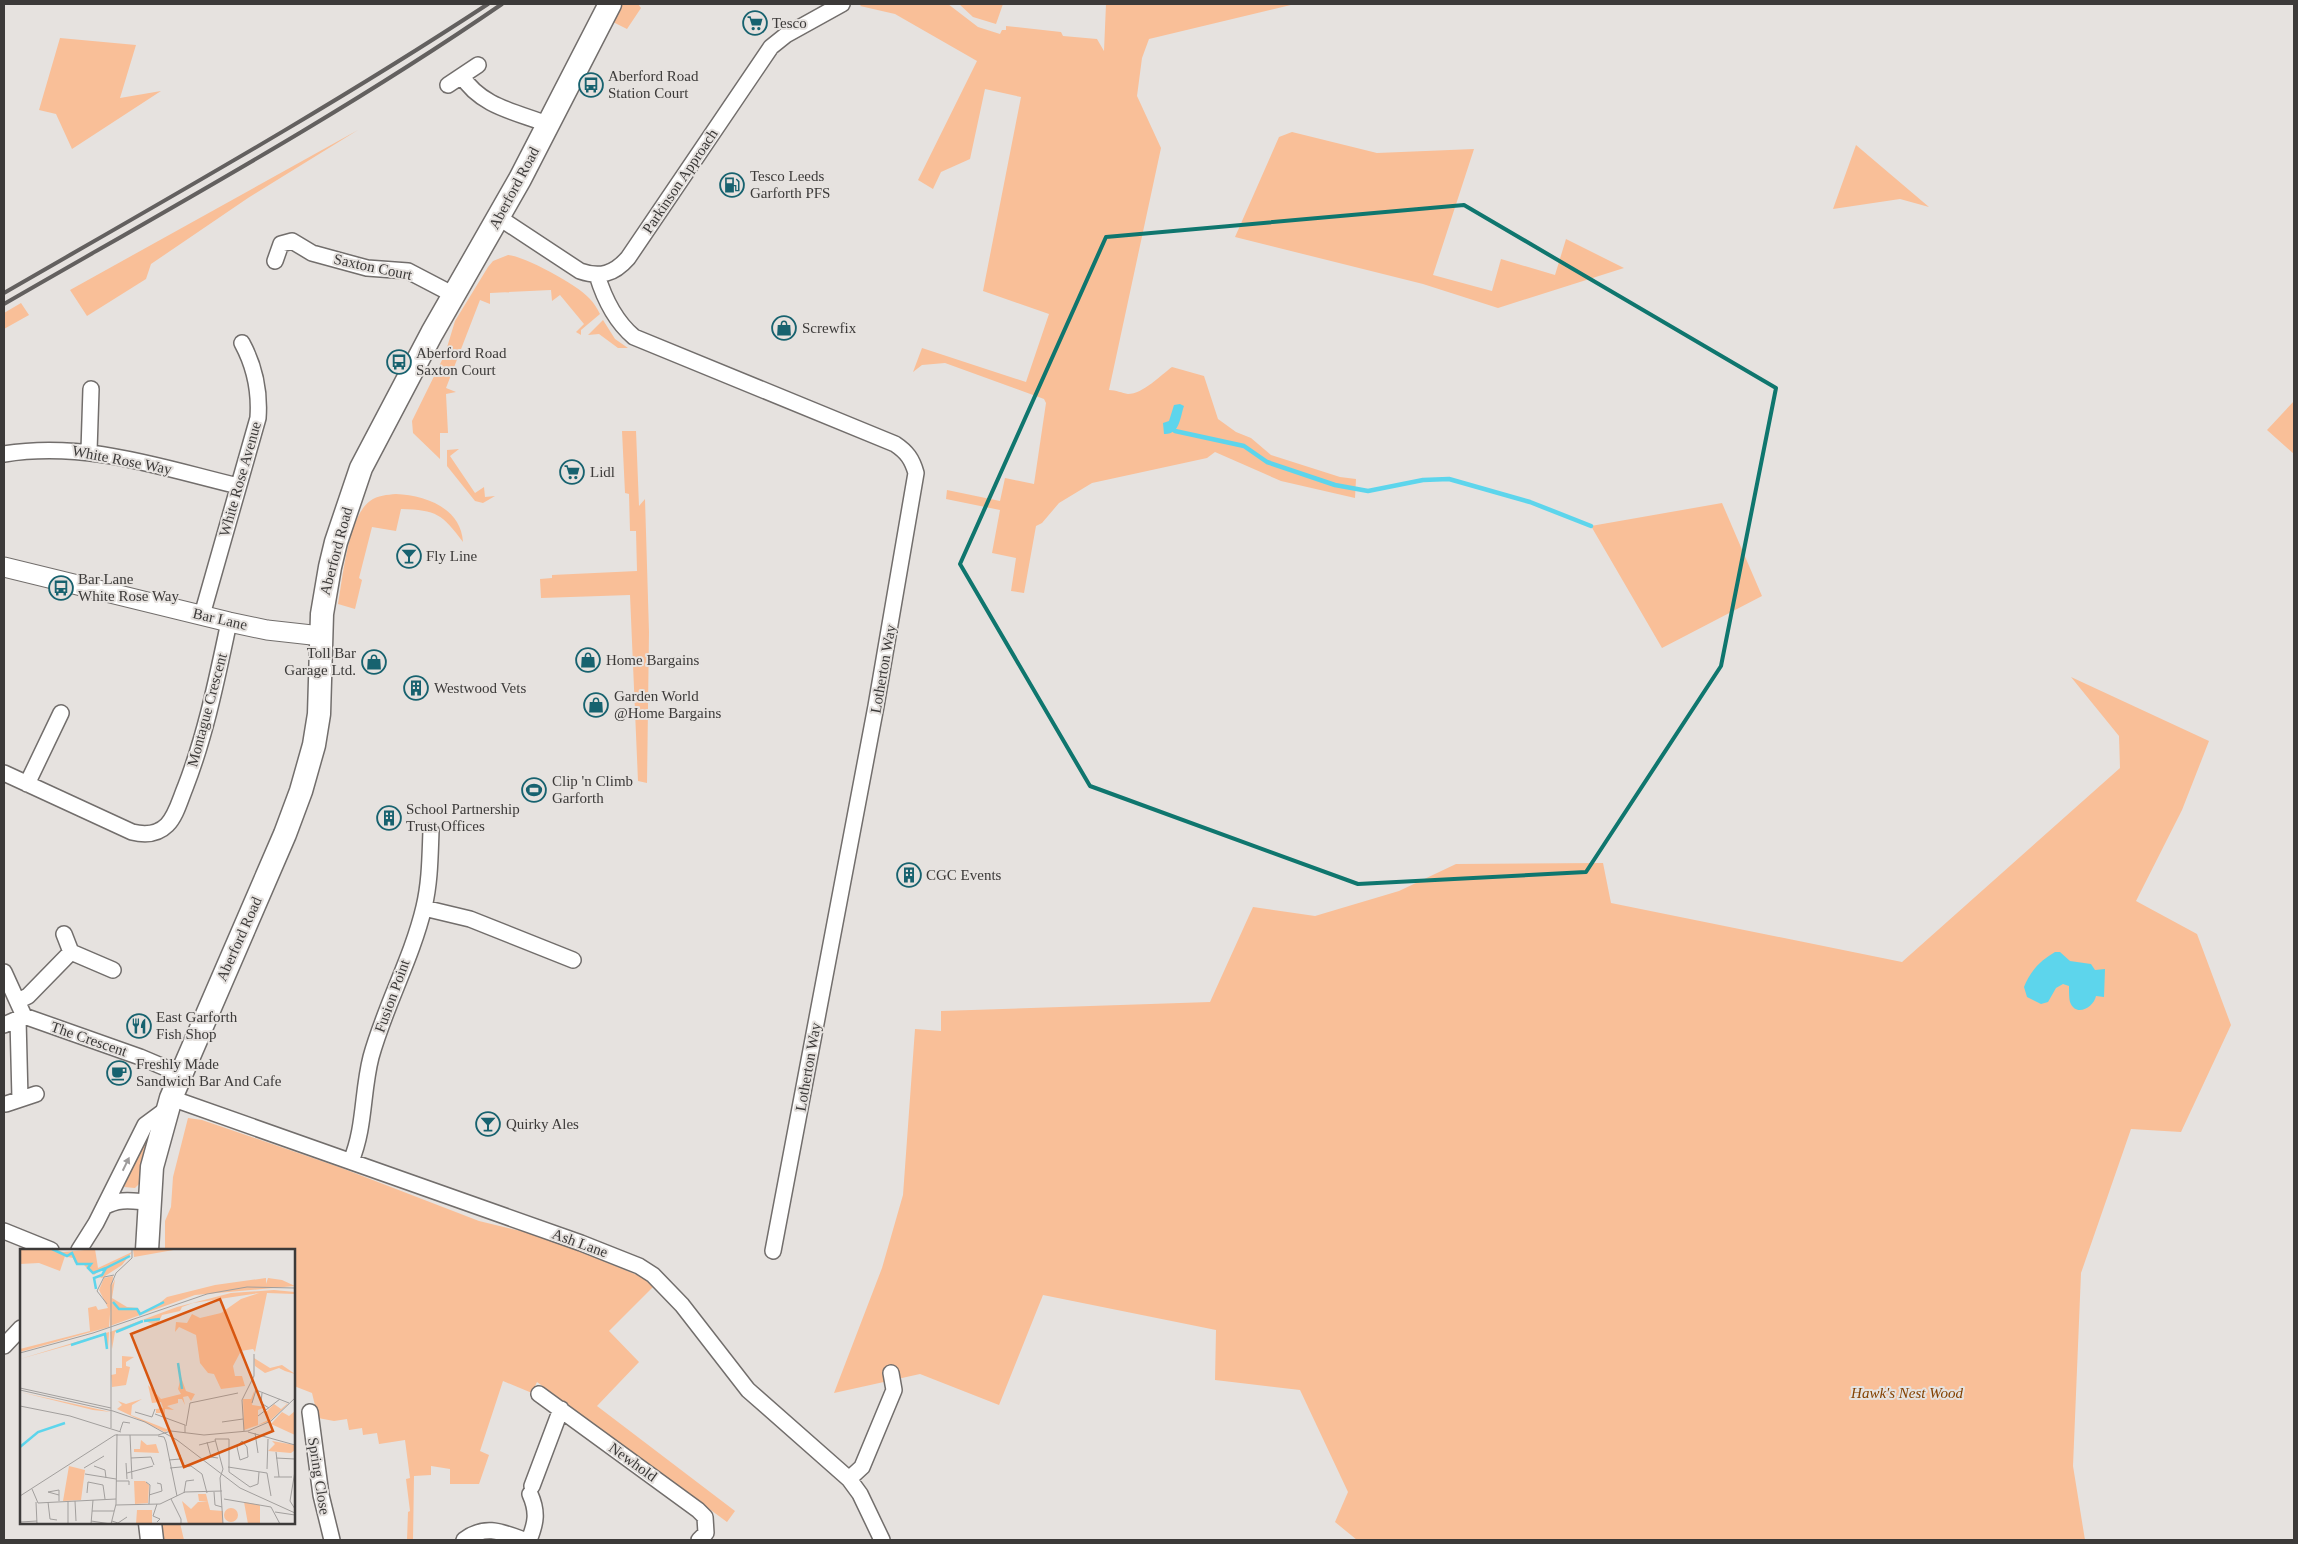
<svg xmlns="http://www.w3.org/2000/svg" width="2298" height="1544" font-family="Georgia,serif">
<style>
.green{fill:#f9bf98}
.water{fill:#5dd5ec}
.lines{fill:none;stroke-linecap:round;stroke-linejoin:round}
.stream{stroke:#5dd5ec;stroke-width:4.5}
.minor-casing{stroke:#726e6c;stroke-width:18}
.tertiary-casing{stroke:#726e6c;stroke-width:21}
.primary-casing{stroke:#726e6c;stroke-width:25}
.minor{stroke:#fff;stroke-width:15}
.tertiary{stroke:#fff;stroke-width:19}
.primary{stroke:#fff;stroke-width:22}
.rail{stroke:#63605f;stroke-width:4}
.oneway{fill:#9e9c9c}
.marked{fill:none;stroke:#0f766e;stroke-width:4;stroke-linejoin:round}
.labels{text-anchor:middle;stroke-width:4;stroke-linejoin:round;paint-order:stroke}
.poi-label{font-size:15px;fill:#3c3a39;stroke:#e6e2df;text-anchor:start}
.street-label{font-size:15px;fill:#3c3a39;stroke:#e6e2df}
.park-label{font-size:15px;font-style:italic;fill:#834100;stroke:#e6e2df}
.inset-river{fill:none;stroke:#5dd5ec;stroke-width:2.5}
.inset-road{fill:none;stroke:#a29f9d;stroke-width:1}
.view{fill:#d75610;fill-opacity:0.15;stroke:#d75610;stroke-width:2.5}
.inset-edge{fill:none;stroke:#3c3a39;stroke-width:2.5}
</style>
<rect width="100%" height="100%" fill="#e6e2df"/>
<path class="green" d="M 621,4 L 638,4 L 641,8 L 627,29 L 613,22 Z
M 862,4 L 948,4 L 978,27 L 1000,34 L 1002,30 L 1006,30 L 1006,26 L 1061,32 L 1063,36 L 1097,39 L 1104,51 L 1106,4 L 1295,4 L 1149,39 L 1142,58 L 1137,96 L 1161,148 L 1109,390 C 1116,390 1122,393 1128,394 C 1143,394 1161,375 1172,367 L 1204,376 L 1218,419 L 1236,432 L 1251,438 L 1271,455 L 1340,477 L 1356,479 L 1355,498 L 1281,481 L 1215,452 L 1207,458 L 1092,483 L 1059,503 L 1042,523 L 1036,526 L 1024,593 L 1011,591 L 1016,558 L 992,553 L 1000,510 L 946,499 L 947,490 L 1000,501 L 1005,478 L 1034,484 L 1046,403 L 1044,399 L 945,363 L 922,365 L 913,372 L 922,348 L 1026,382 L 1049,314 L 983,291 L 1021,97 L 985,89 L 970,159 L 941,172 L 933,189 L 918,180 L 977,61 L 895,14 L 860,6 Z
M 959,4 L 1003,4 L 996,24 L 973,17 Z
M 60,38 L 136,45 L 120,98 L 161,91 L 72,149 L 56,114 L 39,110 Z
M 358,130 L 248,198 L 151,264 L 146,279 L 87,316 L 70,290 Z
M 1292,132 L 1377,153 L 1474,149 L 1433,275 L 1492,291 L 1501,259 L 1555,275 L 1566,239 L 1624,268 L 1498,308 L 1423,284 L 1235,237 L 1279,137 Z
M 1856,145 L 1929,207 L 1900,199 L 1833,209 Z
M 508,255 C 524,256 578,285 589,298 C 594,303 597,308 600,314 L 581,330 L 581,335 L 576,332 L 584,324 L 560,295 L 552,301 L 551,290 L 490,293 L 490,304 L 480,300 L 446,388 L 456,392 L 446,394 L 448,433 L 440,433 L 440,459 L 413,433 L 412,421 L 445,354 L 455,321 L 488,267 L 493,261 Z
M 21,303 L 29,315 L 4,329 L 4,313 Z
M 603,320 L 615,339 L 628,348 L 618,348 L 599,334 L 588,335 Z
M 2294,401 L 2294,454 L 2267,430 Z
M 622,431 L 636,431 L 639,506 L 645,499 L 649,632 L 647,783 L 638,781 L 630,595 L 541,598 L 540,579 L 552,578 L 552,575 L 637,571 L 636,531 L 630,531 L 629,494 L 625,493 Z
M 459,449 L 450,456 L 475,493 L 484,487 L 485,497 L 495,496 L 483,503 L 475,501 L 447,466 L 447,450 Z
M 396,494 C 425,495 461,508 463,542 C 442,514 437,510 401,509 L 396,531 L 372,527 L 359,578 L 362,580 L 355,609 L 338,604 C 343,577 348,517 370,501 C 378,495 387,495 396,494 Z
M 1722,503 L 1762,596 L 1662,648 L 1591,526 Z
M 2071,677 L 2209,741 L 2182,810 L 2136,901 L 2197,934 L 2231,1025 L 2181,1132 L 2131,1129 L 2081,1273 L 2073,1466 L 2085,1540 L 1357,1540 L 1335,1522 L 1348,1492 L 1300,1390 L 1215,1380 L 1216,1330 L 1043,1295 L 999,1405 L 920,1374 L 834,1393 L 882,1268 L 903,1195 L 915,1029 L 941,1031 L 941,1011 L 1210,1002 L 1253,907 L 1315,916 L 1399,891 L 1456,864 L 1603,863 L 1611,903 L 1902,962 L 2120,768 L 2119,736 Z
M 188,1118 L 202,1120 L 339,1167 L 479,1221 L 529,1233 L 579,1251 L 642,1277 L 655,1285 L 609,1331 L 639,1362 L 597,1406 L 735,1511 L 727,1522 L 537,1382 L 532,1393 L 503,1381 L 480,1451 L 489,1455 L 479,1484 L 450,1484 L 450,1469 L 431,1466 L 431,1475 L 414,1476 L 413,1540 L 407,1540 L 408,1512 L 410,1511 L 406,1479 L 410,1478 L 405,1440 L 379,1444 L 377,1433 L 363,1435 L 362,1428 L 349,1430 L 347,1419 L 334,1421 L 318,1418 L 312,1393 L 294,1386 L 294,1250 L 165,1250 L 165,1221 L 171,1207 L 173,1177 Z
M 144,1140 L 147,1142 L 139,1184 L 135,1188 L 124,1187 Z
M 162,1523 L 180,1523 L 184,1540 L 163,1540 Z"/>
<path class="water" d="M 1180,404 L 1184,406 C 1180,417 1180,435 1164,434 L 1163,423 L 1169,421 L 1174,405 Z
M 2055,952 L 2060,952 L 2070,961 L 2091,964 L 2095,970 L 2105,969 L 2104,997 L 2096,996 C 2094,1007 2076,1018 2070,1002 C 2069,998 2069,991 2069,986 L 2063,984 L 2056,988 L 2048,1002 L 2041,1004 L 2027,997 L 2024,987 C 2030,971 2041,960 2055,952 Z"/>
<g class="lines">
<path class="stream" d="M 1175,431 L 1244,446 L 1267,462 L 1335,485 L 1368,491 L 1423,480 L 1449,479 L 1530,502 L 1591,526"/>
<g class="minor-casing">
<path id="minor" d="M 462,76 C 480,106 516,112 547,124
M 448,85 L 478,65
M 498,217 L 580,271 C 600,278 614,274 628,258 L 771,47 L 786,35 L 842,4
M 275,261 L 281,244 L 292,241 L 312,253 L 367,268 L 408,271 L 454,295
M 597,275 C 604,298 615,321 634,337 L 895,444 C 907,452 912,459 916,473 L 876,706 L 773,1251
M 89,451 L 91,389
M 4,454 C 86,441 159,467 238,486
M 202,615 L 258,418 C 260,390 255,367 242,343
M 4,773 L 132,832 C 144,835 157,835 167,825 C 176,816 180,800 185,788 C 206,734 217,678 229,622
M 27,784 L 61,713
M 424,908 L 470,919 L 573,960
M 64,934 L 71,952 L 113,970
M 4,972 L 24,1016 L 4,1025
M 18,1001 L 28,996 L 71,952
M 24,1016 L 140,1057 L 180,1074
M 18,1019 L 20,1099
M 171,1098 L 581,1243 L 639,1266 L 653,1275 L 682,1305 L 748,1390 L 849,1479 L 860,1494 L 882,1540
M 6,1104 L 36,1094
M 351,1161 C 365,1128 362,1092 371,1057 C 385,1006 412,958 424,907 C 430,882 430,856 431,831
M 104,1207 C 119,1198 132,1201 148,1202
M 4,1231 L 51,1250
M 79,1250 L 96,1223 L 145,1125 L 168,1108
M 4,1346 L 21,1328
M 539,1394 L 698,1510 L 705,1517 L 706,1533 L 699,1540
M 310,1412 L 321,1495 L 332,1540
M 849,1479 L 862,1467 L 894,1390 L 891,1373
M 532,1486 L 561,1409
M 464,1540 C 485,1524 502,1532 524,1540
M 529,1540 C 536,1523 538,1512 530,1494"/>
</g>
<g class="tertiary-casing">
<path id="tertiary" d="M 4,567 L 229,622 L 267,630 L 321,636"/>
</g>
<g class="primary-casing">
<path id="primary" d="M 147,1250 L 152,1167 L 171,1098 L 285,834 L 301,791 L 314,745 L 319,714 L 322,614 L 330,567 L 336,542 L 361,468 L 432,333 L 520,179 L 610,4
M 150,1523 L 152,1540"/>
</g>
<use href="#minor" class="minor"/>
<use href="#tertiary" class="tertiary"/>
<use href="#primary" class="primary"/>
<path class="rail" d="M 4,293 C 167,199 331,107 488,4
M 4,304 C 172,207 342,114 502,4"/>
</g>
<defs><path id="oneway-solid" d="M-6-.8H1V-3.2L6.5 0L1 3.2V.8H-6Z" transform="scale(1.25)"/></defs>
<use class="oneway" href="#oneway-solid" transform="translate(126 1164) rotate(-64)"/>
<path class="marked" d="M 1464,205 L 1776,388 L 1721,666 L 1586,872 L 1358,884 L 1090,786 L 960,564 L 1106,237 Z"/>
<defs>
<g id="supermarket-ring" transform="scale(1.25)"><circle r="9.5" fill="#e6e2df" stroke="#17626f" stroke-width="1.5"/><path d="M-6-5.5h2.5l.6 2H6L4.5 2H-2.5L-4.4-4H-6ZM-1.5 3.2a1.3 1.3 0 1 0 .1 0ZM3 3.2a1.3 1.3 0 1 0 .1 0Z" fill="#17626f"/></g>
<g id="bus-ring" transform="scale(1.25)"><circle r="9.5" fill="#e6e2df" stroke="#17626f" stroke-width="1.5"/><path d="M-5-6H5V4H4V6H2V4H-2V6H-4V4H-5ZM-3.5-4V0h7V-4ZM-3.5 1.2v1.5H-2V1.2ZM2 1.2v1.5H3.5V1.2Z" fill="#17626f"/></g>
<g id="fuel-ring" transform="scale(1.25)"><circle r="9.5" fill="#e6e2df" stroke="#17626f" stroke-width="1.5"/><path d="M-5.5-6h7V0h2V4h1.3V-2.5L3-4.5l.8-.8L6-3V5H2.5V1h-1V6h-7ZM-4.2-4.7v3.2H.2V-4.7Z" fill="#17626f"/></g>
<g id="shop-ring" transform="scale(1.25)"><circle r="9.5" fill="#e6e2df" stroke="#17626f" stroke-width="1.5"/><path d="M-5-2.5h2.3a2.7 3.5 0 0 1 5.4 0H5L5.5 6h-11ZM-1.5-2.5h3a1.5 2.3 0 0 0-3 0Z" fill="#17626f"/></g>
<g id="bar-ring" transform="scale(1.25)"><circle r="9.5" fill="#e6e2df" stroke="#17626f" stroke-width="1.5"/><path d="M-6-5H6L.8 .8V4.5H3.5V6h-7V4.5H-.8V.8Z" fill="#17626f"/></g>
<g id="building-ring" transform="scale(1.25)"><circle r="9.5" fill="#e6e2df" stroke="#17626f" stroke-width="1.5"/><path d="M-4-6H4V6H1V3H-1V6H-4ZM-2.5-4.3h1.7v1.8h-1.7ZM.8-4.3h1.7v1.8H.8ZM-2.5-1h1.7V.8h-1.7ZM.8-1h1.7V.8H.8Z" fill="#17626f"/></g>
<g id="stadium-ring" transform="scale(1.25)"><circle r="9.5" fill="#e6e2df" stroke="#17626f" stroke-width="1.5"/><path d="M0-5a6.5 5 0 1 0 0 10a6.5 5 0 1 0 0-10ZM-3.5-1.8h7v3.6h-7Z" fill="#17626f"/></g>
<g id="restaurant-ring" transform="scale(1.25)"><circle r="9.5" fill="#e6e2df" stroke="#17626f" stroke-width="1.5"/><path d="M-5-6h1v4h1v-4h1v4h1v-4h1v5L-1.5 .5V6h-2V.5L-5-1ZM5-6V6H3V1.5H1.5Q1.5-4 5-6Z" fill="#17626f"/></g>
<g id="cafe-ring" transform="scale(1.25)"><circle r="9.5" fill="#e6e2df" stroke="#17626f" stroke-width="1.5"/><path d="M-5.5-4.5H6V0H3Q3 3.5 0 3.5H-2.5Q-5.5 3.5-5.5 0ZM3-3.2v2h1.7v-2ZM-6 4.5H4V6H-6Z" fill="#17626f"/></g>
</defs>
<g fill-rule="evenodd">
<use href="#supermarket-ring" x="755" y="23"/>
<use href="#bus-ring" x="591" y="85"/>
<use href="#fuel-ring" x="732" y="185"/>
<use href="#shop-ring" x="784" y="328"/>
<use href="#bus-ring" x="399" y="362"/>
<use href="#supermarket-ring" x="572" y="472"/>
<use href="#bar-ring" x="409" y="556"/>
<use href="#bus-ring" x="61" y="588"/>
<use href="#shop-ring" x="588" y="660"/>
<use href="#shop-ring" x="374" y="662"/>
<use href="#building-ring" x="416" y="688"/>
<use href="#shop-ring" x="596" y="705"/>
<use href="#stadium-ring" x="534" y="790"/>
<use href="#building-ring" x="389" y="818"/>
<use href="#building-ring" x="909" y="875"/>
<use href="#restaurant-ring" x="139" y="1026"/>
<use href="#cafe-ring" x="119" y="1073"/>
<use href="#bar-ring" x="488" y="1124"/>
</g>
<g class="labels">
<g class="poi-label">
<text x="772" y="28">Tesco</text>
<text x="608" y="81">Aberford Road<tspan x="608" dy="17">Station Court</tspan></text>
<text x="750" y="181">Tesco Leeds<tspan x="750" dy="17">Garforth PFS</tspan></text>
<text x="802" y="333">Screwfix</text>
<text x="416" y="358">Aberford Road<tspan x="416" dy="17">Saxton Court</tspan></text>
<text x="590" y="477">Lidl</text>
<text x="426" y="561">Fly Line</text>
<text x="78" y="584">Bar Lane<tspan x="78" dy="17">White Rose Way</tspan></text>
<text x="356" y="658" text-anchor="end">Toll Bar<tspan x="356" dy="17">Garage Ltd.</tspan></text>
<text x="606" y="665">Home Bargains</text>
<text x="434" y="693">Westwood Vets</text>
<text x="614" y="701">Garden World<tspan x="614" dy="17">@Home Bargains</tspan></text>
<text x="552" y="786">Clip 'n Climb<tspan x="552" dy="17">Garforth</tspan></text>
<text x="406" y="814">School Partnership<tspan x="406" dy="17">Trust Offices</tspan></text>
<text x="926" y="880">CGC Events</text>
<text x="156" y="1022">East Garforth<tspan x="156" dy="17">Fish Shop</tspan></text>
<text x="136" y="1069">Freshly Made<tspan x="136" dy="17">Sandwich Bar And Cafe</tspan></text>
<text x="506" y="1129">Quirky Ales</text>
</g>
<g class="street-label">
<text transform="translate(680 181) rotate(-56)" y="5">Parkinson Approach</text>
<text transform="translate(514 188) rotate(-62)" y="5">Aberford Road</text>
<text transform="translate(373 267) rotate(12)" y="5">Saxton Court</text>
<text transform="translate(122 460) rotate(11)" y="5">White Rose Way</text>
<text transform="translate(240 479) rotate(-74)" y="5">White Rose Avenue</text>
<text transform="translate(336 551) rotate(-75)" y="5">Aberford Road</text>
<text transform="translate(220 619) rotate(13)" y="5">Bar Lane</text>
<text transform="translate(883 669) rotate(-80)" y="5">Lotherton Way</text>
<text transform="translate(207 710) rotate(-75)" y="5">Montague Crescent</text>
<text transform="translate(239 939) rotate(-66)" y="5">Aberford Road</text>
<text transform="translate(392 996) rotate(-70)" y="5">Fusion Point</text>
<text transform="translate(89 1039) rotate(19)" y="5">The Crescent</text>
<text transform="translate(808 1067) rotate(-80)" y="5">Lotherton Way</text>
<text transform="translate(580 1243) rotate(20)" y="5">Ash Lane</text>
<text transform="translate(633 1462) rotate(36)" y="5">Newhold</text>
<text transform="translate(319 1476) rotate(81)" y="5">Spring Close</text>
</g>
<g class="park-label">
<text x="1907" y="1398">Hawk's Nest Wood</text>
</g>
</g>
<g transform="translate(20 1249)">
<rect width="275" height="275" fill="#e6e2df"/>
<path d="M 0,0 L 35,0 L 43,3 L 75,0 L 78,19 L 112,3 L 102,16 L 82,29 L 78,28 L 84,24 L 83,19 L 74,26 L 63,15 L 55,14 L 53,9 L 48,8 L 45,7 L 40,22 L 19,14 L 0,15 ZM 113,0 L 159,0 L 114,8 ZM 93,27 L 89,78 L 0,103 L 0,100 L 70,82 L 68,59 L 76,57 L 78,61 L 88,59 L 79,41 L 84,29 ZM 246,29 L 246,35 L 248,29 L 262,31 L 275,37 L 175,46 L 90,77 L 91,39 L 95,30 L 92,49 L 107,58 L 118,59 L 121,64 L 136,57 L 147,48 L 195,36 ZM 254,41 L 275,43 L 275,45 L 247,44 L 235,103 L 233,100 L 221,102 L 213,117 L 215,127 L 222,127 L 225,137 L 201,140 L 194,125 L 188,124 L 180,114 L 176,86 L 159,78 L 155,83 L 156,73 L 167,74 L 172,65 L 180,69 L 201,64 L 221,50 L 239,44 L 173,54 L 162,58 L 160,62 L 142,66 L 137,77 L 123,71 L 95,83 L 92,100 L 90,83 L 157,58 L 211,44 ZM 89,83 L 88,101 L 85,86 L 0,110 ZM 102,107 L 114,108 L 106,113 L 106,117 L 110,118 L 106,136 L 92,138 L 91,126 L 96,125 L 96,119 L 102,119 ZM 234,109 L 250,119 L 262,116 L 275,125 L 265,122 L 261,130 L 265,122 L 259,119 L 245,124 L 235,117 ZM 161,128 L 166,142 L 175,145 L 171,152 L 168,147 L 163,148 L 165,156 L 162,150 L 158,150 L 158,154 L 147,157 L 154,161 L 145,160 L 145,168 L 142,164 L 136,164 L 136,160 L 143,159 L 141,153 L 132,154 L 128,136 L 141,150 L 161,145 L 158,140 ZM 235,140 L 232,156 L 245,158 L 238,161 L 238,176 L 250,170 L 246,163 L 254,155 L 261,160 L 267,155 L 258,152 L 268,155 L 250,172 L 224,181 L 223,150 L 231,150 ZM 0,143 L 91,163 L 73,161 ZM 122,150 L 112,156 L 111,166 L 149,181 L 145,183 L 97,160 L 102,156 L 98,152 L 106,155 ZM 275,162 L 275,186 L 251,175 L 262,163 L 269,167 ZM 121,191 L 127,196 L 136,195 L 139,204 L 114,203 L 114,200 L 120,200 ZM 252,192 L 275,196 L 275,201 L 271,204 L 248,202 L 255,195 ZM 49,217 L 65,221 L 61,251 L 43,252 ZM 111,232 L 125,232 L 129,236 L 128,254 L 115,255 L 114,232 ZM 178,245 L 186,245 L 190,261 L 203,262 L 203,275 L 168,275 L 162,252 L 171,260 L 178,253 L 188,253 L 179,252 ZM 224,253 L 240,256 L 240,275 L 228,275 ZM204 266a7 7 0 1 1 14 0a7 7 0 1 1-14 0ZM 117,261 L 132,261 L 132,275 L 116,275 Z" fill="#f9bf98"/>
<path class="inset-river" d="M 32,0 L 47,7 L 52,4 L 57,15 L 71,15 L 68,19 L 73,24 L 86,19 L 82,26 L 74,29 L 76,40M 86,19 L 110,7M 93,53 L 99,60 L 117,60 L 120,65 L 144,53M 124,72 L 140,70M 96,83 L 123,72M 51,96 L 85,85 L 87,100M 158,114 L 162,140M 0,198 L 18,183 L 45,174"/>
<path class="inset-road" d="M 87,55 L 77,42 L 84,28 L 94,26M 0,104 L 73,84 L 187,45 L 227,38 L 275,39M 0,139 L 91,159M 0,141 L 93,162 L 125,173 L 157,191 L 220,239 L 275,264M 242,144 L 241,154 L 249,159M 232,154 L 236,141 L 269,154M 0,157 L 50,167 L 101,183M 115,163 L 132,168 L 135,160M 135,165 L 165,176 L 165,184M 238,167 L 260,150M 202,173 L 223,170M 166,177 L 170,154 L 218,144M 91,179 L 91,36 L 96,24 L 112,9 L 112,0M 100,182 L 103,173 L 110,174M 224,182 L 222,151 L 234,127 L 234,105M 228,183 L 275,196M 235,184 L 238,204M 110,186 L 112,230M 138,187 L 144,188 L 146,193 L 157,247M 195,190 L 209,190 L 209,223 L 230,238 L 238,235 L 239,223M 195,190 L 203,220 L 200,229 L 203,275M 222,192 L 227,198 L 228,208 L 220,211 L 217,198 ZM 187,193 L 191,208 L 198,209M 179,196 L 195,192M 256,203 L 259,228M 111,209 L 131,208 L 134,216M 256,209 L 275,210M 149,211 L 160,210 L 160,206M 106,214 L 107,230M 74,217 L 85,221 L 86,229M 208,218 L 247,224 L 251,247M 64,219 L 84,207M 150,219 L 171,217 L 182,225 L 187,244M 247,220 L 248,190M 275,222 L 270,252 L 275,260M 107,224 L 133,217M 65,225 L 96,230M 254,228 L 272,228M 96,232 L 109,232 L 109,236M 126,233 L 130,236 L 129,255M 12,240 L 18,254 L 96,250M 194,243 L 195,256 L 202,258M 67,244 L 68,233 L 83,236 L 85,250M 164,244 L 166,232 L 174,231M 129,246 L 142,242 L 141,235 L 137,234M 0,247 L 95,186 L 138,186 L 151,182 L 184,186 L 228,182 L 251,172 L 275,149M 151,250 L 161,270 L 161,275M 204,250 L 251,258M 39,252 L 39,246 L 28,243 L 39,241 L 39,246M 48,252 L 48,275M 55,252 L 56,272M 16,253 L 17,275M 28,253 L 30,270 L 37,271M 137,255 L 133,267 L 140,270 L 137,273M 96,256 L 140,255 L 165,243 L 202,242M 251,258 L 260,275M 72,262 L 94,262M 255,263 L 275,266M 71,272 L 91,275M 92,272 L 98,274 L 107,268M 0,273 L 17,272M 71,275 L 73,251M 91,275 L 96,255 L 97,185"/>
<path class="view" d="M 200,50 L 253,182 L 164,218 L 111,85 Z"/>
<rect width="275" height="275" class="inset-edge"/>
</g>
<rect width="2298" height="1544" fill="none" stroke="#3c3a39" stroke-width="10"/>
</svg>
